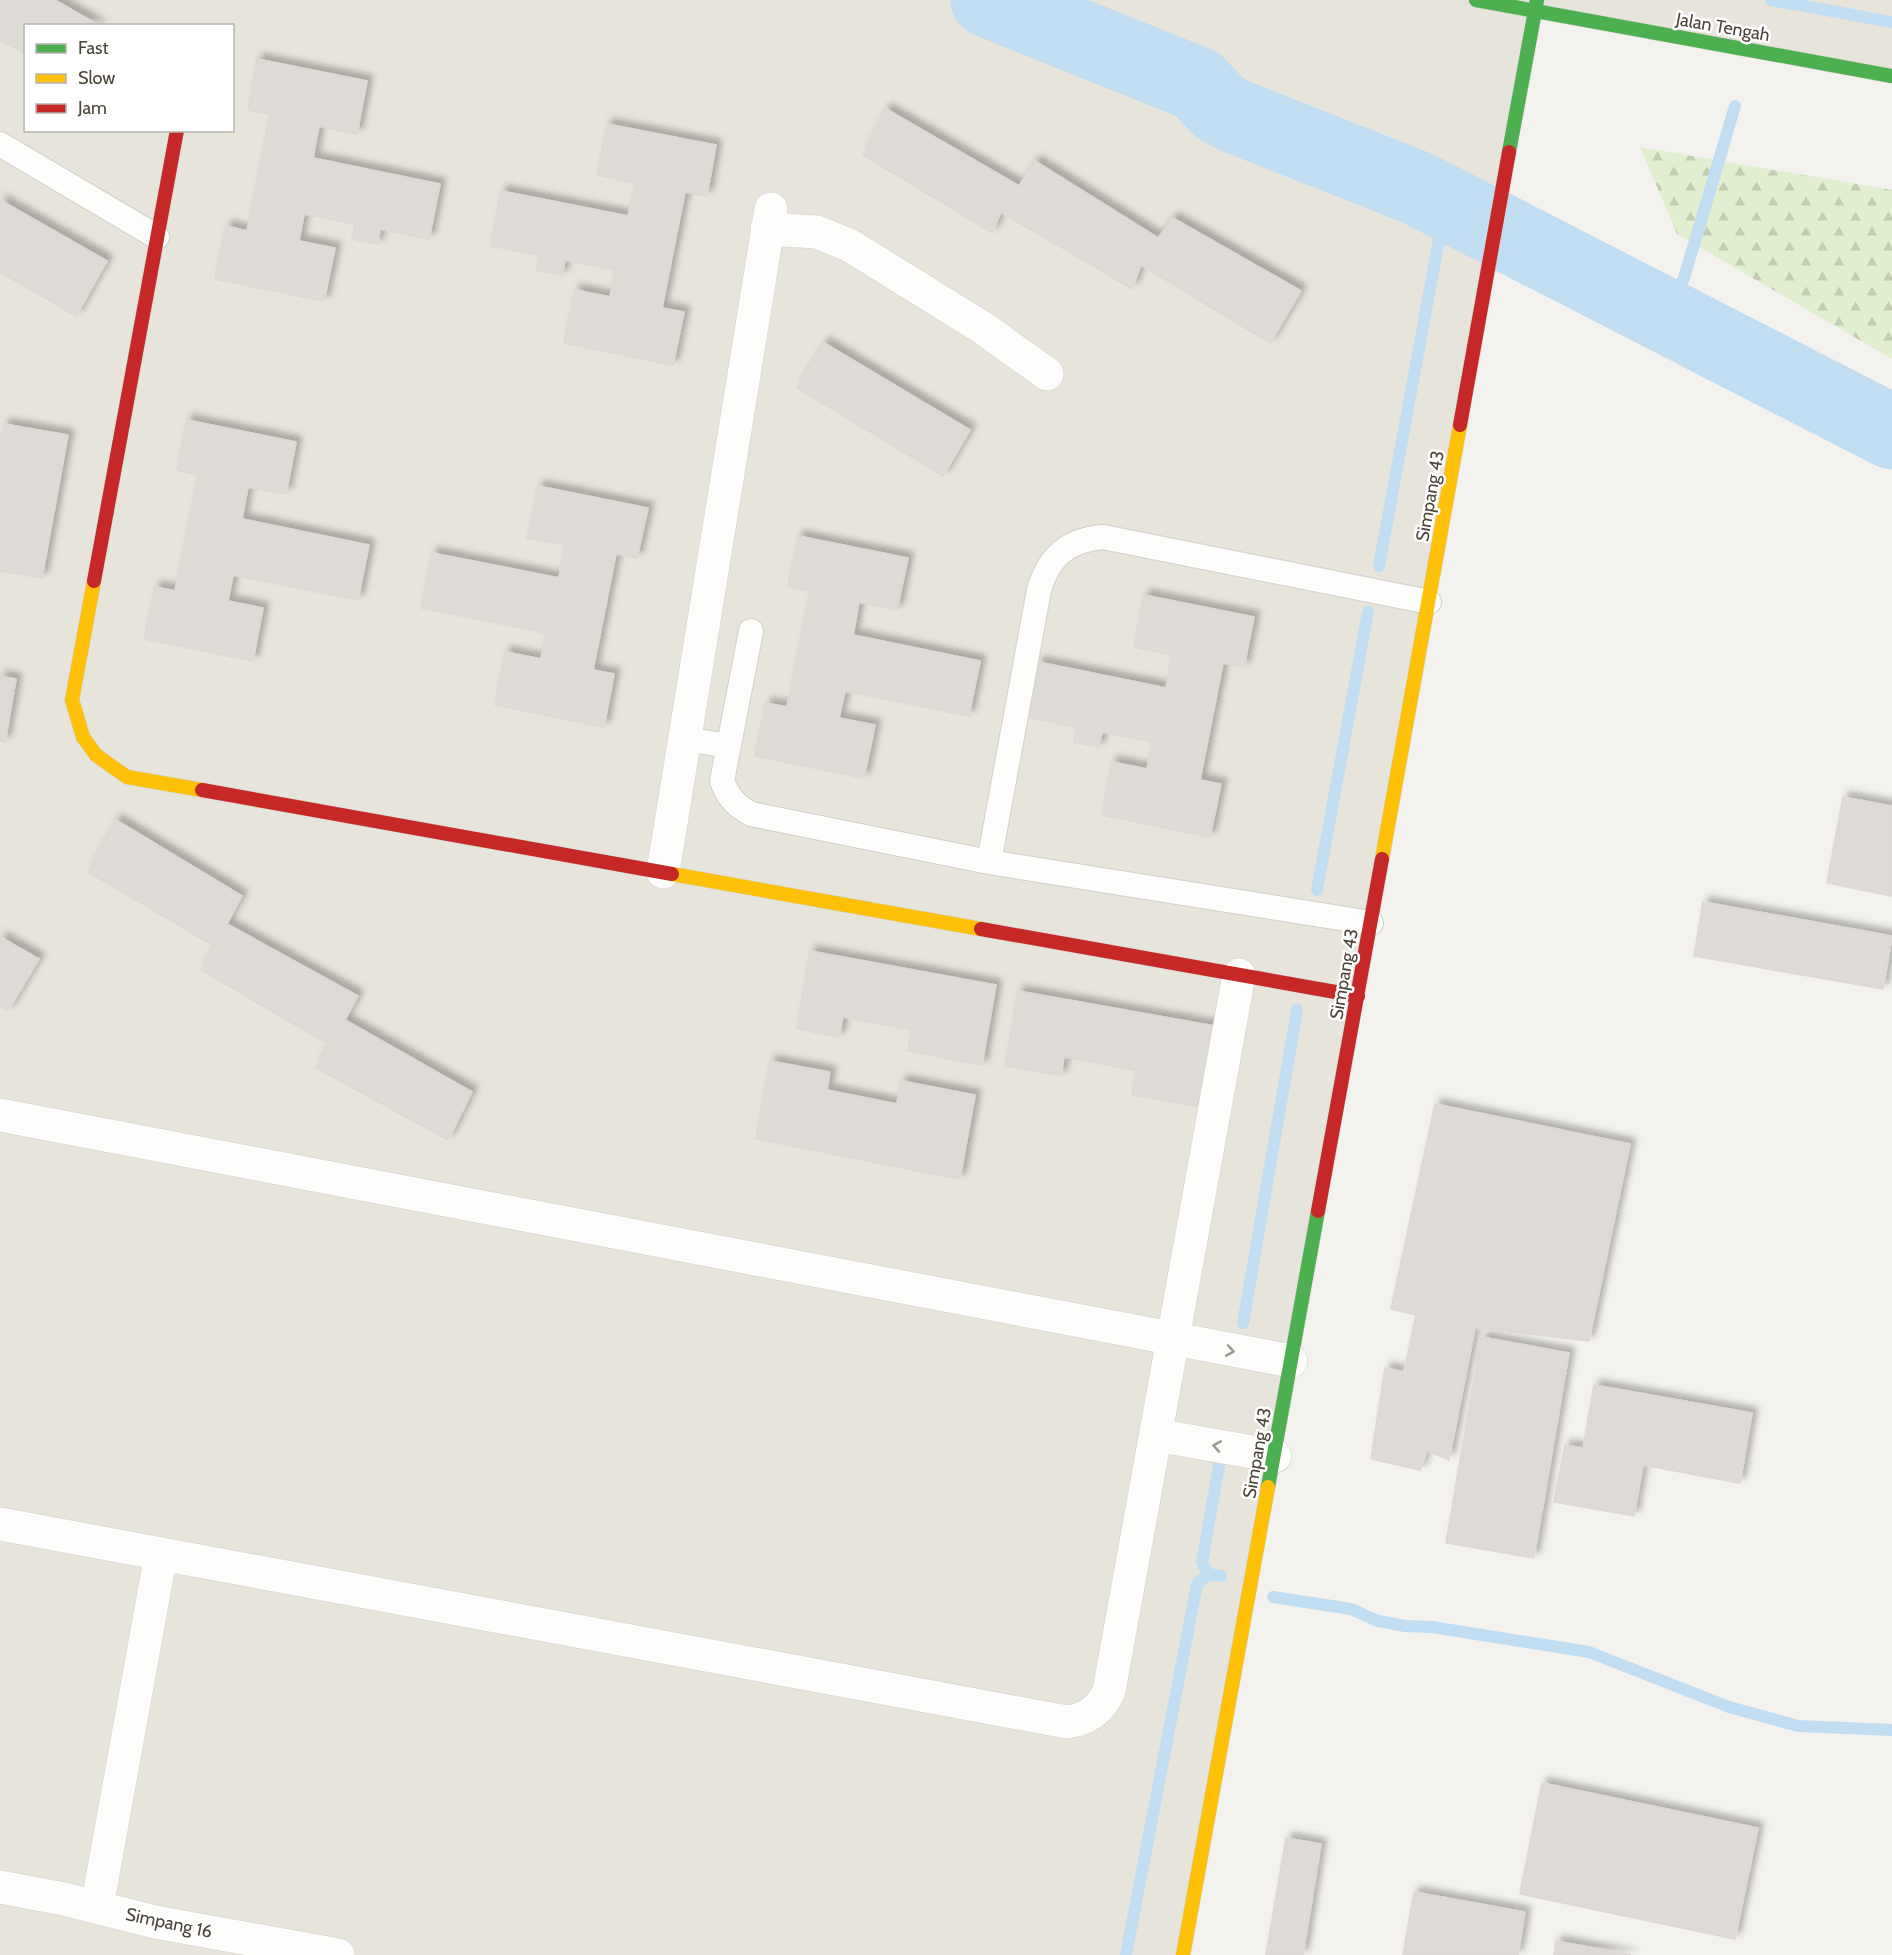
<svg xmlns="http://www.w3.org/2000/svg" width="1892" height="1955" font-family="Cabin,sans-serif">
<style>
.residential{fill:#e7e4dc;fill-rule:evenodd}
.forest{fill:url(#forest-firs)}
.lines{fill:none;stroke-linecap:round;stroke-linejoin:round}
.stream{stroke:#c0ddf1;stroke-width:12}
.river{stroke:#c0ddf1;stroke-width:75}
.building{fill:#dedbd6;stroke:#dcd9d4;stroke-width:1.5;filter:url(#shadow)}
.lane-casing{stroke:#d2d0cb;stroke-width:26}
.street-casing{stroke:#d2d0cb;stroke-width:34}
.fast-casing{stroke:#d3cfc5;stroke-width:15}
.slow-casing{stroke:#d3cfc5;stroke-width:15}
.jam-casing{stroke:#d3cfc5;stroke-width:15}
.lane{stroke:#fdfdfc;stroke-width:24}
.street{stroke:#fdfdfc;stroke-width:33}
.fast{stroke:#4caf50;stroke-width:14}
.slow{stroke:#ffc107;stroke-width:14}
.jam{stroke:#c62828;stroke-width:14}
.oneway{stroke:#9b9791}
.labels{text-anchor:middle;stroke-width:5;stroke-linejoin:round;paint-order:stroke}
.street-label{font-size:18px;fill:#4b4439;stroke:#fff}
</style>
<defs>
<pattern id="forest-firs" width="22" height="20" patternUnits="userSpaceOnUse" patternTransform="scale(1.5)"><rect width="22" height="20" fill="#e1eecf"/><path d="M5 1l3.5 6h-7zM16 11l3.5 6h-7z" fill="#c3cdb2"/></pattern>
<filter id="shadow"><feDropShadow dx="5.5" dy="-5.5" stdDeviation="3" flood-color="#0004"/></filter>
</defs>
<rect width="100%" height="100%" fill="#f4f2ee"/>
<path class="residential" d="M 0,0 L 1892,0 L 1892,76 L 1536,11 L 1183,1955 L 0,1955 ZM 26,26 L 232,26 L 232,130 L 26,130 Z"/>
<path class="forest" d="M 1640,147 L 1892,190 L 1892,359 L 1677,234 Z"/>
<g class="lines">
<path class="stream" d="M 1771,0 L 1892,22
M 1664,316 L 1684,278 L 1735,106
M 1379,566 L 1442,223 L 1450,204
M 1317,890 L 1368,612
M 1243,1323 L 1297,1010
M 1208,1574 L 1202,1562 L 1219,1466
M 1273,1597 L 1351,1609 L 1378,1621 L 1405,1626 L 1432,1627 L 1589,1652 L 1729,1707 L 1798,1726 L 1892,1730
M 1126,1955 L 1197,1584 L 1208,1574 L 1221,1576"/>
<path class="river" d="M 988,0 L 1197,84 L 1220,108 L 1235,116 L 1417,188 L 1892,432"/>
</g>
<path class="building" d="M 0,0 L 55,0 L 100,26 L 26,26 L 26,54 L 0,40 Z
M 257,59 L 367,81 L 357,134 L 319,126 L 313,158 L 440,184 L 429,239 L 380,229 L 378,244 L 352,239 L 355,224 L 304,214 L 299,241 L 335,248 L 324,301 L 215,279 L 226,226 L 247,231 L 270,114 L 248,110 Z
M 886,109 L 1019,186 L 1035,161 L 1158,238 L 1173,218 L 1301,291 L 1270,343 L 1141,265 L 1132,289 L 1001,212 L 992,233 L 863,155 Z
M 607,124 L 716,145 L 707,196 L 685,192 L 662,308 L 684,312 L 673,365 L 564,343 L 575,290 L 610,297 L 615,270 L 565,260 L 562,275 L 536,270 L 539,255 L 491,246 L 501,191 L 628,216 L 635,183 L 597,175 Z
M 0,200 L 107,261 L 76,316 L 0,272 Z
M 824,343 L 970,430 L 943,476 L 797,388 Z
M 187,420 L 296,442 L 286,494 L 248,487 L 242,519 L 369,545 L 358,600 L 233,575 L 228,601 L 263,608 L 253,661 L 144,639 L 155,587 L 175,591 L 198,475 L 177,470 Z
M 4,424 L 68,435 L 42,578 L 0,571 L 0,444 Z
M 538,486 L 648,508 L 637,558 L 616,554 L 593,670 L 614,674 L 604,727 L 495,705 L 505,652 L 541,659 L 546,633 L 421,608 L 432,553 L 559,578 L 565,545 L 527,538 Z
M 798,536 L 908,558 L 897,610 L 859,602 L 853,635 L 980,661 L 969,716 L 845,691 L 839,718 L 875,725 L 864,778 L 755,756 L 766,703 L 787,707 L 810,591 L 788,586 Z
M 1144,595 L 1254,617 L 1244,667 L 1223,663 L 1200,780 L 1221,784 L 1210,837 L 1102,815 L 1112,762 L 1147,769 L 1152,742 L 1102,732 L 1099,747 L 1074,742 L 1076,727 L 1027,717 L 1038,662 L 1166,688 L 1172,655 L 1134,647 Z
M 0,676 L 16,679 L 5,742 L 0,741 Z
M 1843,797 L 1892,806 L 1892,896 L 1827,883 Z
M 116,820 L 242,896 L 227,924 L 358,996 L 345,1020 L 472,1092 L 448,1140 L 316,1068 L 328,1044 L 201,970 L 214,946 L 88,872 Z
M 1703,902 L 1892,936 L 1883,989 L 1694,956 Z
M 0,937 L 39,959 L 8,1011 L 0,1006 Z
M 810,951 L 996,985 L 982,1065 L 908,1051 L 912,1030 L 843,1017 L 839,1037 L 797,1029 Z
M 1018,991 L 1215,1026 L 1201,1107 L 1132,1095 L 1136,1070 L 1064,1057 L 1061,1076 L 1005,1066 Z
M 770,1061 L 830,1072 L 827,1090 L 897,1104 L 901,1081 L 975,1095 L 960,1179 L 756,1139 Z
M 1435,1104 L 1630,1144 L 1589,1341 L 1475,1328 L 1449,1460 L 1427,1451 L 1420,1470 L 1371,1459 L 1385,1368 L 1404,1372 L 1416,1315 L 1391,1309 Z
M 1481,1337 L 1569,1353 L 1534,1558 L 1446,1543 Z
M 1594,1385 L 1752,1413 L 1740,1483 L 1643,1465 L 1634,1516 L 1554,1502 L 1565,1445 L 1583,1448 Z
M 1542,1783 L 1758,1828 L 1735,1939 L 1520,1894 Z
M 1286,1838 L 1321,1844 L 1303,1955 L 1266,1955 Z
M 1414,1892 L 1525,1912 L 1518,1955 L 1403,1955 Z
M 1556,1941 L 1631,1955 L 1554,1955 Z"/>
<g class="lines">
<g class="lane-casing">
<path id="lane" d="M 0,144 L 157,237
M 751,631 L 722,781 C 728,797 735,805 751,814 L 989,862 L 1371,923
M 684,739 L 729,746
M 989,862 L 1039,590 C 1049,556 1068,540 1103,537 L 1429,602"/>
</g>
<g class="street-casing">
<path id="street" d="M 767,229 L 817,232 L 849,245 L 983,328 L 1047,374
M 663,872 L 771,209
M 0,1115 L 1291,1361
M 1156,1435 L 1275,1456
M 0,1524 L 1067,1722 C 1088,1719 1100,1710 1109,1691 L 1239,975
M 0,1887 L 64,1899 L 155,1922 L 338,1955
M 97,1907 L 161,1554"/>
</g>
<g class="fast-casing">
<path id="fast" d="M 1476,0 L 1892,76
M 1509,152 L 1537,0
M 1268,1487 L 1318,1211"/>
</g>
<g class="slow-casing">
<path id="slow" d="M 94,581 L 72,700 L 83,737 L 96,755 L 127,777 L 202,790
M 1382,859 L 1460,425
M 672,874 L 981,929
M 1183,1955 L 1268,1487"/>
</g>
<g class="jam-casing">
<path id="jam" d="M 1460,425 L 1509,152
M 94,581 L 177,130
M 202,790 L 672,874
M 981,929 L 1358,996
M 1318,1211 L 1382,859"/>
</g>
<use href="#lane" class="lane"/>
<use href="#street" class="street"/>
<use href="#fast" class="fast"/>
<use href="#slow" class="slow"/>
<use href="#jam" class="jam"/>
</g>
<defs><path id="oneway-chevron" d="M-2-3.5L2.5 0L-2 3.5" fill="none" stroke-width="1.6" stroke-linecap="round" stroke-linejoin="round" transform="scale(1.5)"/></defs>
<g class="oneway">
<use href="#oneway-chevron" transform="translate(1230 1351) rotate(10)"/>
<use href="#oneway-chevron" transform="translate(1217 1446) rotate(-170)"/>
</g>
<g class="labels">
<g class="street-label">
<text transform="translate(1723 27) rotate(10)" y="6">Jalan Tengah</text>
<text transform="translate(1430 496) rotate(-80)" y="6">Simpang 43</text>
<text transform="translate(1344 974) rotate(-80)" y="6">Simpang 43</text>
<text transform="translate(1257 1453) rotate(-80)" y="6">Simpang 43</text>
<text transform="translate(169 1923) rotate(12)" y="6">Simpang 16</text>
</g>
</g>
<rect x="24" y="24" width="210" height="108" fill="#ffffff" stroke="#b7b4b0" stroke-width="1.5"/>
<rect x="36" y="44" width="30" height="9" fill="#4caf50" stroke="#b7b4b0" stroke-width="1.5"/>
<text x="78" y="54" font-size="18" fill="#4b4439">Fast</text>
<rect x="36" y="74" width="30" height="9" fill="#ffc107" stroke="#b7b4b0" stroke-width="1.5"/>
<text x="78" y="84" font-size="18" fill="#4b4439">Slow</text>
<rect x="36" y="104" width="30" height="9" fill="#c62828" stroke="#b7b4b0" stroke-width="1.5"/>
<text x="78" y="114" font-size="18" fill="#4b4439">Jam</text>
</svg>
